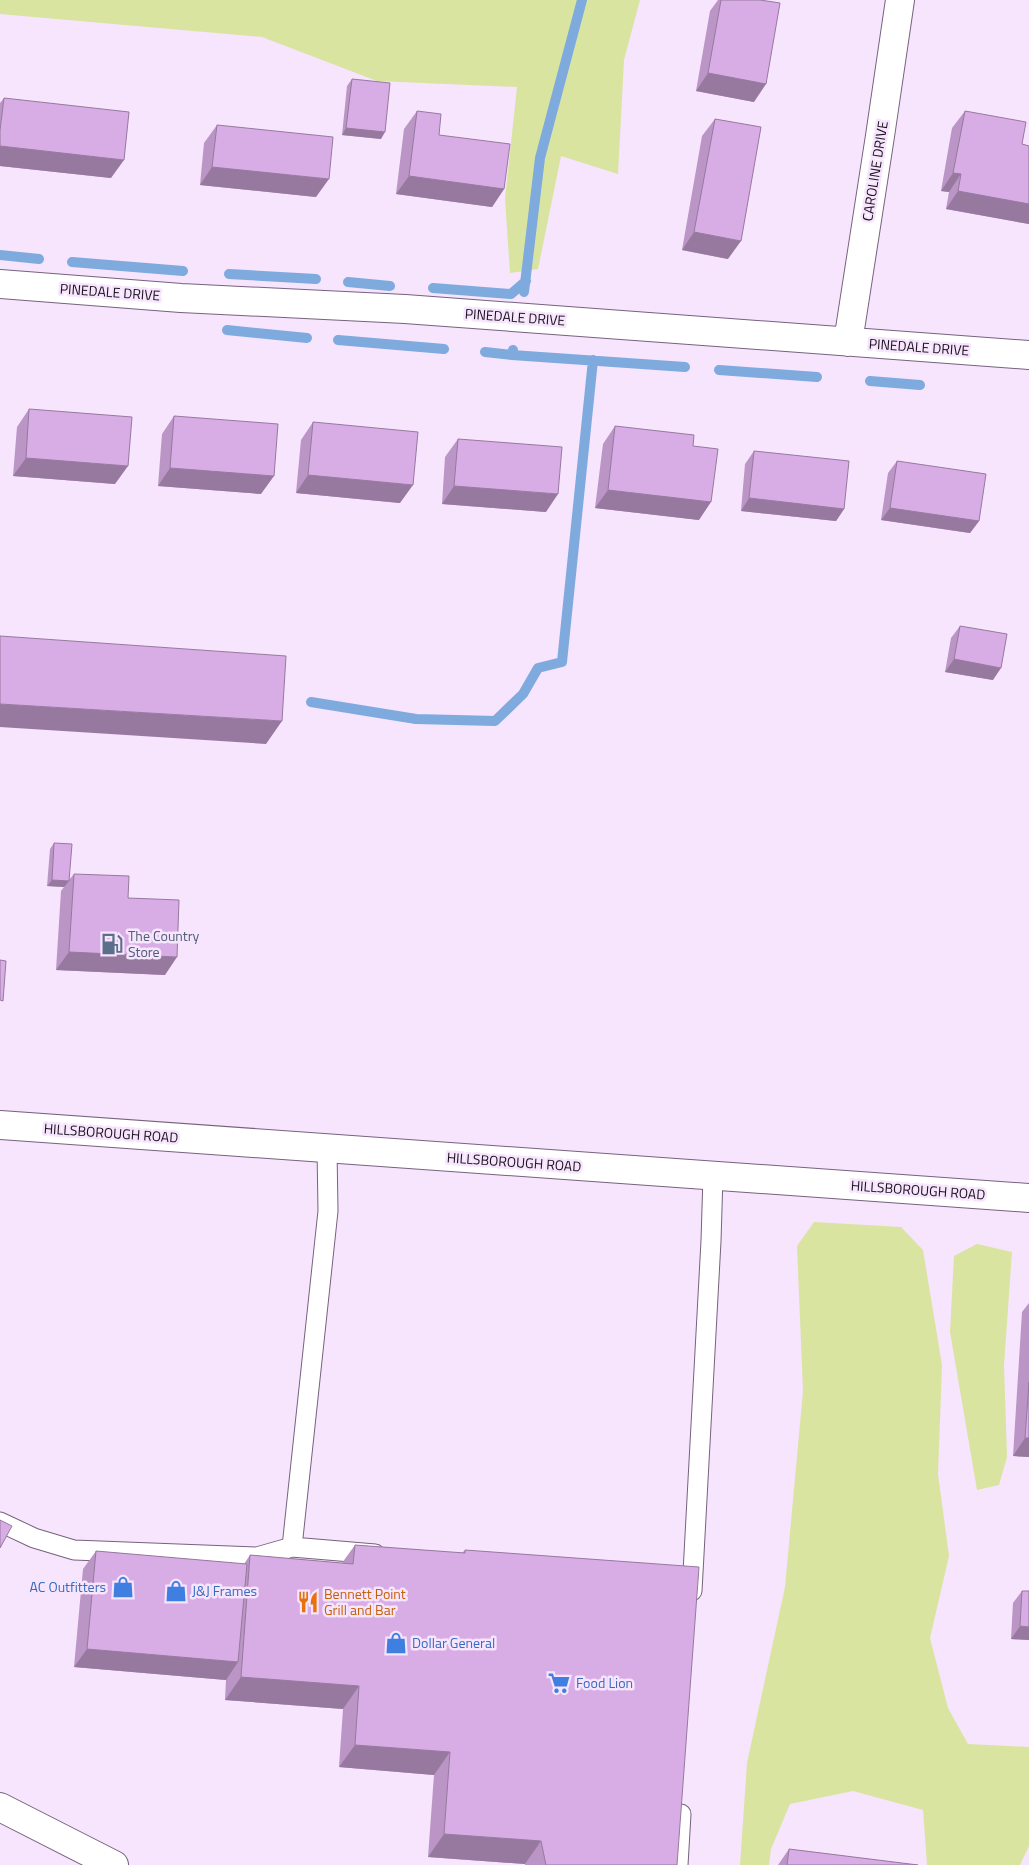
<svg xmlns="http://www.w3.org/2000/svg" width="1029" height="1865" font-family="'Titillium Web',sans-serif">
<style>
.green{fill:#d9e4a0}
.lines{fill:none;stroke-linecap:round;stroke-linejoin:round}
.stream{stroke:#7eaade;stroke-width:10}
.lane-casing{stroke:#77627d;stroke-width:21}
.street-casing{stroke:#77627d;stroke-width:30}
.secondary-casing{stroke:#77627d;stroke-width:30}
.primary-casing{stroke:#77627d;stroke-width:30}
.lane{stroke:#fff;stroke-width:19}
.street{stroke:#fff;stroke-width:28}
.secondary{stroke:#fff;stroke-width:28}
.primary{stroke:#fff;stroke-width:28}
.wall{fill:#ba95c5}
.shaded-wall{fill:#9779a0}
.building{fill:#d8ade5;stroke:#9779a0}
.labels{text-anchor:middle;stroke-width:5;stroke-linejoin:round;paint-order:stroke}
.street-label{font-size:14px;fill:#19111b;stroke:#f7e4fd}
.service-label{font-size:14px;fill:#4e5e75;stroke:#f7e4fd;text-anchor:start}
.shop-label{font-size:14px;fill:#366cbe;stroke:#f7e4fd;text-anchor:start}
.food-label{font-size:14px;fill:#c56008;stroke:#f7e4fd;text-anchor:start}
</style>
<rect width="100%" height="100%" fill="#f7e4fd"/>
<path class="green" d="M 0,0 L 640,0 L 624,60 L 618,174 L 561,156 L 538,269 L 510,273 L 505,199 L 517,87 L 377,81 L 262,37 L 0,14 Z
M 814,1222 L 901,1227 L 923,1250 L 942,1365 L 938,1474 L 949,1556 L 930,1638 L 948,1708 L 968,1744 L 1029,1747 L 1029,1846 L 1020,1865 L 927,1865 L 923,1810 L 853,1791 L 790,1804 L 771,1849 L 769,1865 L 740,1865 L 747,1763 L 785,1587 L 803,1391 L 797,1246 Z
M 977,1244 L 1012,1252 L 1004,1365 L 1007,1457 L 999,1485 L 977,1490 L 950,1332 L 954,1256 Z"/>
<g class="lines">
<path class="stream" d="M 0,255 L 39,259
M 72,262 L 183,271
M 229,274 L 316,279
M 348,282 L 390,286
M 433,288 L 511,294 L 526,281
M 524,292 L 540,158 L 582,0
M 227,330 L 307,338
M 338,340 L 444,349
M 513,350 L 512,355 L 685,367
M 485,352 L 512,355
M 719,370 L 817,377
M 870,381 L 920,385
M 311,702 L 416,719 L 495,721 L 523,694 L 538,668 L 562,662 L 593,360"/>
<g class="lane-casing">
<path id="lane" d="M 0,1522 L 34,1538 L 74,1550 L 257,1557 L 292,1547 L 375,1554
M 292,1547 L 328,1211 L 327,1149
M 692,1591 L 711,1241 L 713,1176
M 678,1865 L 681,1814"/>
</g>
<g class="street-casing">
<path id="street" d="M 0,284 L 181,298 L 405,309 L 1029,355
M 848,342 L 880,136 L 900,0"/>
</g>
<g class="secondary-casing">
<path id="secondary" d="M 0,1807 L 114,1865"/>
</g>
<g class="primary-casing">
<path id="primary" d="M 0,1125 L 1029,1198"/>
</g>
<use href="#lane" class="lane"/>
<use href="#street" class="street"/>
<use href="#secondary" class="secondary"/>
<use href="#primary" class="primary"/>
</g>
<path class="wall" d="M 718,0 L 760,0 L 754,102 L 696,91 L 710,11 Z
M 352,79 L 381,139 L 342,135 L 347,86 Z
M 4,98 L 111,178 L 0,166 L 0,103 Z
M 417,111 L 439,135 L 504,189 L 492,207 L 396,194 L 404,129 Z
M 965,111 L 1022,144 L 1029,146 L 1029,224 L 946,209 L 949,192 L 941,191 L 952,128 Z
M 715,119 L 728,259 L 682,250 L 702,136 Z
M 217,125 L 316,197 L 200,185 L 204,143 Z
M 29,409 L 115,484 L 13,476 L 17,427 Z
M 174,416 L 261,494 L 158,486 L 162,434 Z
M 313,422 L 400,503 L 296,493 L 301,440 Z
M 615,426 L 693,446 L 699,520 L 595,508 L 603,444 Z
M 458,439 L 546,512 L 442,504 L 445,457 Z
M 754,451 L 844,509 L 836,521 L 741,511 L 745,464 Z
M 897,461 L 979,521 L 970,533 L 881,520 L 888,473 Z
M 960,626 L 993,680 L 945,672 L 951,638 Z
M 54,843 L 69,880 L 74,874 L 128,898 L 165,975 L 56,970 L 61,891 L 64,887 L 47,886 L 50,849 Z
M 1029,1303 L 1029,1457 L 1013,1456 L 1022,1312 Z
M 355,1545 L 462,1553 L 465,1550 L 677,1865 L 525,1865 L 525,1864 L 428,1857 L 434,1775 L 339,1767 L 343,1709 L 225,1700 L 226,1680 L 74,1667 L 83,1569 L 96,1551 L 244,1564 L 250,1555 L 342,1563 Z
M 1022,1591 L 1029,1591 L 1029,1640 L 1011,1639 L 1013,1603 Z
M 789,1849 L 918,1865 L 778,1865 Z"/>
<path class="shaded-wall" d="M 708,73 L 766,84 L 754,102 L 696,91 Z
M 346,128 L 385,132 L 381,139 L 342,135 Z
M 0,146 L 124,160 L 111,178 L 0,166 Z
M 212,167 L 329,179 L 316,197 L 200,185 Z
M 953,173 L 961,174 L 949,192 L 941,191 Z
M 409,176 L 504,189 L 492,207 L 396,194 Z
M 958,191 L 1029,204 L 1029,224 L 946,209 Z
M 694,232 L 741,241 L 728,259 L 682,250 Z
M 26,458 L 128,466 L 115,484 L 13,476 Z
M 170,468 L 274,476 L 261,494 L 158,486 Z
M 308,475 L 413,485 L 400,503 L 296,493 Z
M 454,486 L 558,494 L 546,512 L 442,504 Z
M 608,490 L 711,502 L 699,520 L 595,508 Z
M 749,498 L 844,509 L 836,521 L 741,511 Z
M 890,508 L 979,521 L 970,533 L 881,520 Z
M 954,659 L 1001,668 L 993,680 L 945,672 Z
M 0,704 L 282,721 L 266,744 L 0,727 Z
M 52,880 L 69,881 L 64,887 L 47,886 Z
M 69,952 L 177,957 L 165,975 L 56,970 Z
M 1025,1438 L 1029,1438 L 1029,1457 L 1013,1456 Z
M 1020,1626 L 1029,1627 L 1029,1640 L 1011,1639 Z
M 87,1649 L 238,1662 L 226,1680 L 74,1667 Z
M 241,1677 L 359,1686 L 343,1709 L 225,1700 Z
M 355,1745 L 450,1752 L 434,1775 L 339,1767 Z
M 444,1834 L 541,1841 L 525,1864 L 428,1857 Z"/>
<path class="building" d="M 721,0 L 760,0 L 780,3 L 766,84 L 708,73 Z
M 352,79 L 390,83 L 385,132 L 346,128 Z
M 4,98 L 129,112 L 124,160 L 0,146 L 0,130 Z
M 417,111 L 441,114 L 439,135 L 510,144 L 504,189 L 409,176 Z
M 965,111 L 1026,122 L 1022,144 L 1029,146 L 1029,204 L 958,191 L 961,174 L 953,173 Z
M 715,119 L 761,127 L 741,241 L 694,232 Z
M 217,125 L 333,137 L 329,179 L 212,167 Z
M 29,409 L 132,417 L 128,466 L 26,458 Z
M 174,416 L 278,424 L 274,476 L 170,468 Z
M 313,422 L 418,432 L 413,485 L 308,475 Z
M 615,426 L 694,435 L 693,446 L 718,449 L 711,502 L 608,490 Z
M 458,439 L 562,447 L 558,494 L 454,486 Z
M 754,451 L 849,461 L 844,509 L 749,498 Z
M 897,461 L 986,474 L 979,521 L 890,508 Z
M 960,626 L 1007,634 L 1001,668 L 954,659 Z
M 0,636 L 286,656 L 282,721 L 0,704 Z
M 54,843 L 72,844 L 69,881 L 52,880 Z
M 74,874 L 129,876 L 128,898 L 179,900 L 177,957 L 69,952 Z
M 0,960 L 6,961 L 3,1001 L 0,1000 Z
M 1029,1382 L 1029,1438 L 1025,1438 Z
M 0,1520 L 12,1526 L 0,1548 Z
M 355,1545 L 465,1553 L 465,1550 L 699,1567 L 677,1865 L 546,1865 L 541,1841 L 444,1834 L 450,1752 L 355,1745 L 359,1686 L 241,1677 L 250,1555 L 353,1564 Z
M 96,1551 L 247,1564 L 238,1662 L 87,1649 Z
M 1022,1591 L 1029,1591 L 1029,1627 L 1020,1626 Z
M 789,1849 L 918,1865 L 787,1865 Z"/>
<defs>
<g id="fuel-bare" transform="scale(1.725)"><path d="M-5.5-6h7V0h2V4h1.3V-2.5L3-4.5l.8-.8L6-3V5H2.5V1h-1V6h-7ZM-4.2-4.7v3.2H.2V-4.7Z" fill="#5c6f8a" stroke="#f7e4fd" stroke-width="2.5" paint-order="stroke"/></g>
<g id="shop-bare" transform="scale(1.725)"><path d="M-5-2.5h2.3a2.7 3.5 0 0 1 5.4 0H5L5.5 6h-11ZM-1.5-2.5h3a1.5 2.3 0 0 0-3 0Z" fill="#3f7fe0" stroke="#f7e4fd" stroke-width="2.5" paint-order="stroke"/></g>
<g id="restaurant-bare" transform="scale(1.725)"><path d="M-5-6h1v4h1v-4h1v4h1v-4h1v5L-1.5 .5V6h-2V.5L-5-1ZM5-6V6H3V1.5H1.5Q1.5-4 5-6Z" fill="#e8710a" stroke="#f7e4fd" stroke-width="2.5" paint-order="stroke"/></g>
<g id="supermarket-bare" transform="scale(1.725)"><path d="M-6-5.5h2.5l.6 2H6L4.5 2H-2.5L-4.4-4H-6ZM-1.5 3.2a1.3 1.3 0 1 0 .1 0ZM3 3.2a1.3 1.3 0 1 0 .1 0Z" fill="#3f7fe0" stroke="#f7e4fd" stroke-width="2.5" paint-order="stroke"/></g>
</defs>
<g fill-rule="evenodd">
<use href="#fuel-bare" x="112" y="944"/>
<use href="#shop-bare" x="123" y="1587"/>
<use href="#shop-bare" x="176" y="1591"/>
<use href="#restaurant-bare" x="308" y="1602"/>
<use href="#shop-bare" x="396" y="1643"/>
<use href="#supermarket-bare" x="559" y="1683"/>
</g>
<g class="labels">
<g class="street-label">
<text transform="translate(875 171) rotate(-81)" y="5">CAROLINE DRIVE</text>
<text transform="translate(110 292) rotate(4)" y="5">PINEDALE DRIVE</text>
<text transform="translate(515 317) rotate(4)" y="5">PINEDALE DRIVE</text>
<text transform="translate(919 347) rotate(4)" y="5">PINEDALE DRIVE</text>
<text transform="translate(111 1133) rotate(4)" y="5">HILLSBOROUGH ROAD</text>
<text transform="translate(514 1162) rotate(4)" y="5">HILLSBOROUGH ROAD</text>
<text transform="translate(918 1190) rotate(4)" y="5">HILLSBOROUGH ROAD</text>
</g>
<g class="service-label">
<text x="128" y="941">The Country<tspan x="128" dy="16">Store</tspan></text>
</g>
<g class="shop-label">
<text x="106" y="1592" text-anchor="end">AC Outfitters</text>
<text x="192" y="1596">J&amp;J Frames</text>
<text x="412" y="1648">Dollar General</text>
<text x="576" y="1688">Food Lion</text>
</g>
<g class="food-label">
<text x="324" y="1599">Bennett Point<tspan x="324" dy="16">Grill and Bar</tspan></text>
</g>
</g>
</svg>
